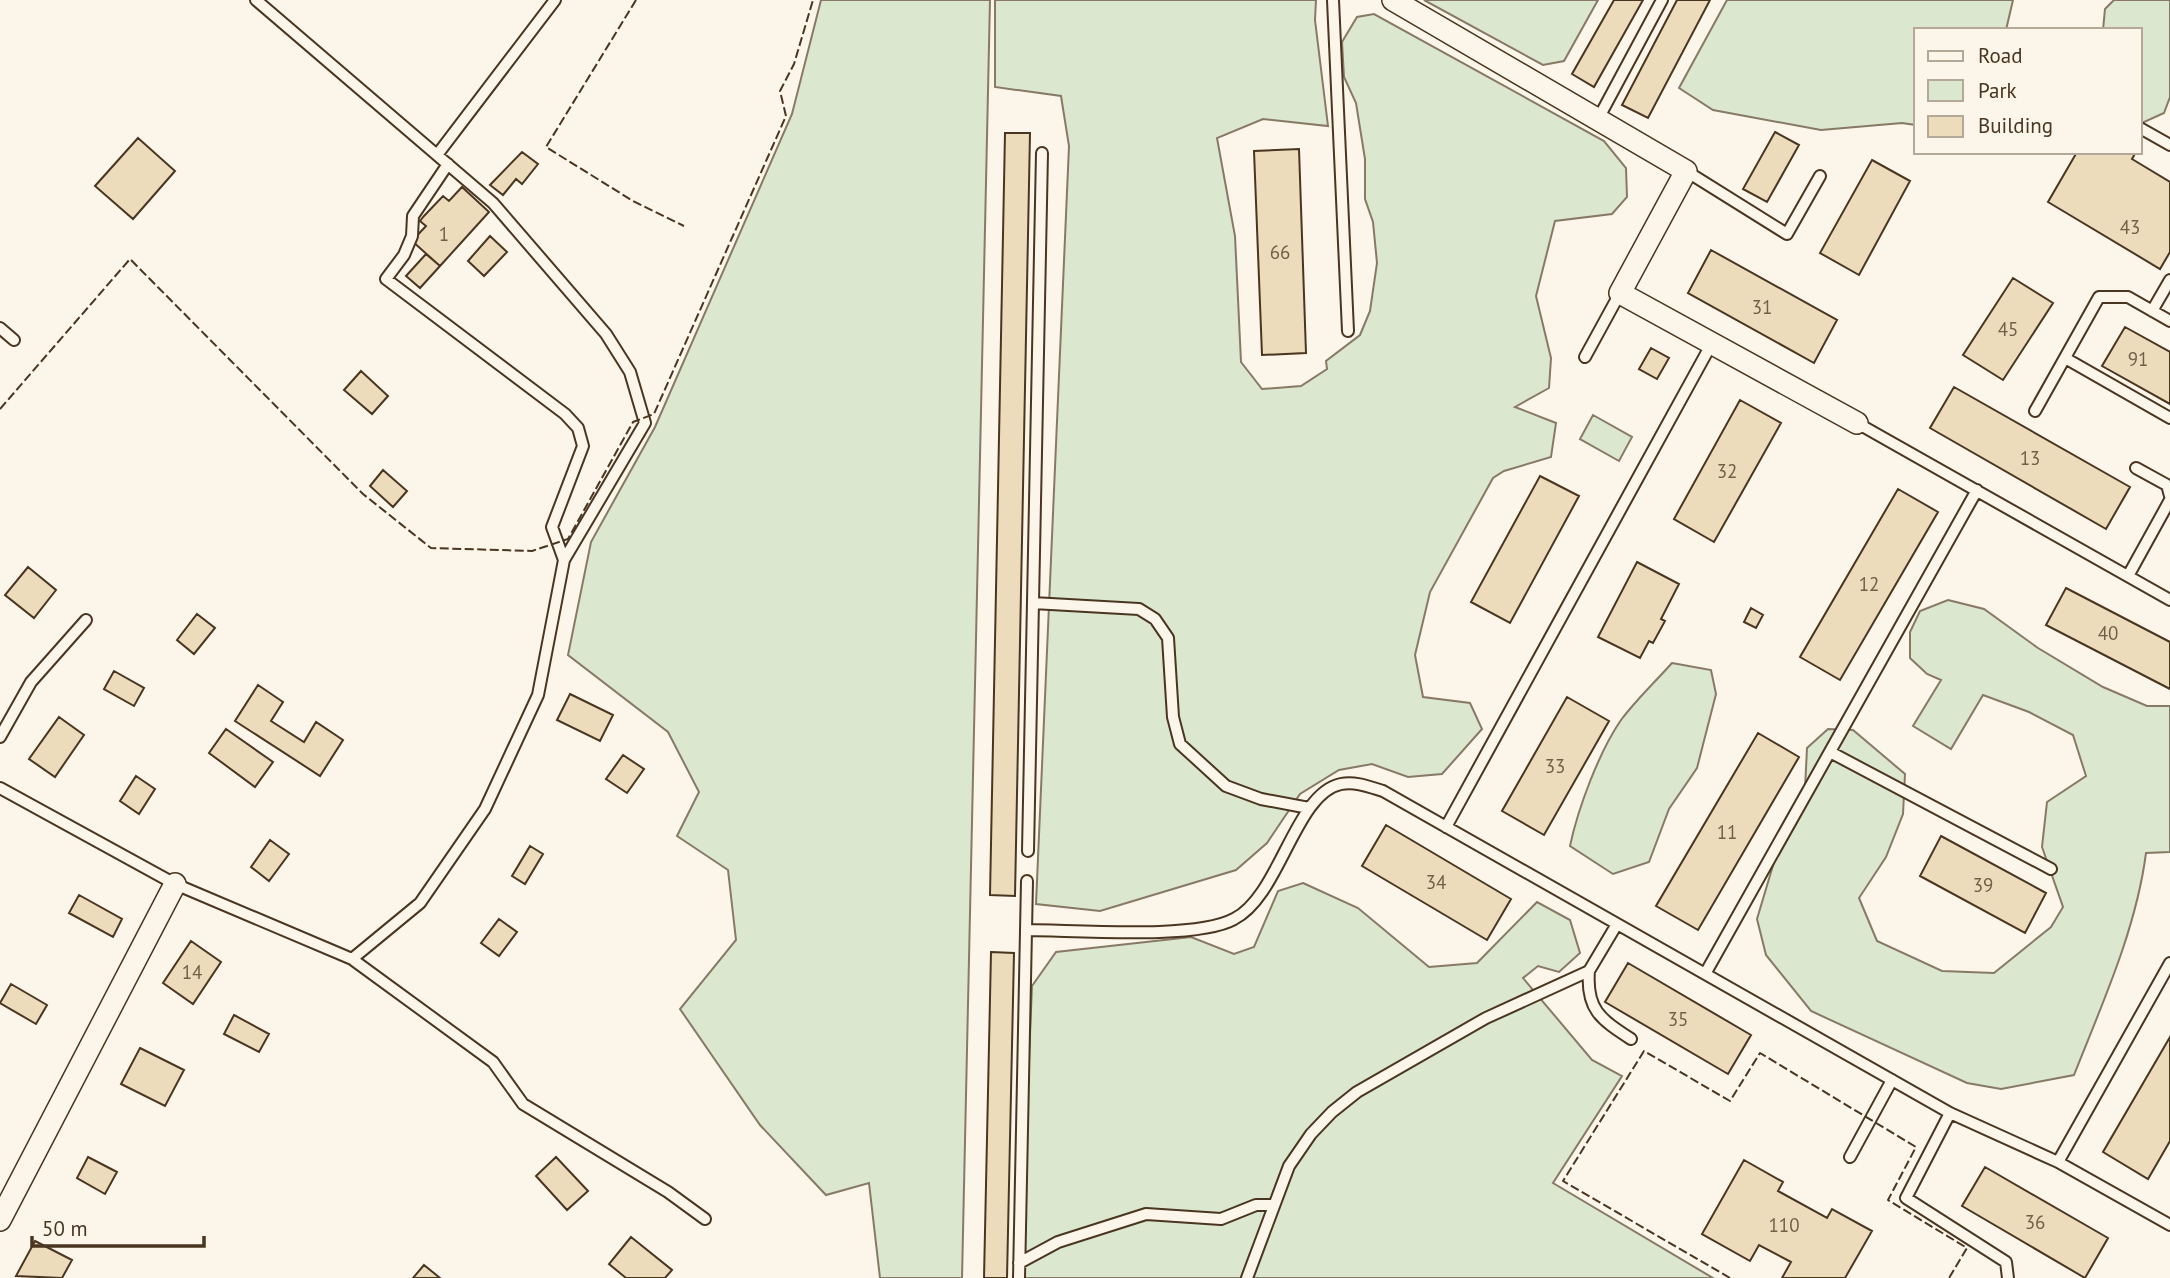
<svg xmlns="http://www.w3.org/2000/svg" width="2170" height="1278" font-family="'PT Sans',sans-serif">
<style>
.green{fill:#dce7d0;stroke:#887966;stroke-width:2}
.building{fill:#ecdcbc;stroke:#4a3520;stroke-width:2}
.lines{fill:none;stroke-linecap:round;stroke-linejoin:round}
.service-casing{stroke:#4a3520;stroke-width:14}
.minor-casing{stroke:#4a3520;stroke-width:24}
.service{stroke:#fbf6e9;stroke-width:10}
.minor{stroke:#fbf6e9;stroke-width:21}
.fence{stroke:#4a3520;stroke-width:2;stroke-dasharray:9 3.5;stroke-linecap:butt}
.labels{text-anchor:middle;stroke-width:5;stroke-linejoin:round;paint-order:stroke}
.number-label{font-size:19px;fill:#725f47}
</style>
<rect width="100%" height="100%" fill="#fbf6e9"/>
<path class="green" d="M 821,0 L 990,0 L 962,1278 L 880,1278 L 869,1183 L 826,1195 L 760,1125 L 680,1009 L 736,940 L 728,870 L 677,836 L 699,792 L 668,732 L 568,655 L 591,542 L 655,427 L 792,114 Z
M 995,0 L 1316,0 L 1315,20 L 1328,126 L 1263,119 L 1217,138 L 1235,236 L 1241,362 L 1262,389 L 1301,386 L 1327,369 L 1326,361 L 1360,335 L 1370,311 L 1377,263 L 1373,222 L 1365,199 L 1365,159 L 1356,103 L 1344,77 L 1342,42 L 1357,17 L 1374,14 L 1604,141 L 1626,168 L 1627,197 L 1612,214 L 1555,221 L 1536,296 L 1551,358 L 1549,388 L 1515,407 L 1556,423 L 1551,457 L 1504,471 L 1493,478 L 1430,592 L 1415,655 L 1423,697 L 1470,703 L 1482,729 L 1442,774 L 1408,777 L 1372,764 L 1339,770 L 1300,794 L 1267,843 L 1236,870 L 1100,911 L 1036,904 L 1069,146 L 1061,96 L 995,87 Z
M 1424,0 L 1598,0 L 1564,61 L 1543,65 Z
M 1727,0 L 2013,0 L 2006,30 L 1916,30 L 1916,125 L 1902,123 L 1821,130 L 1713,110 L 1679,88 Z
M 2114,0 L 2170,0 L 2170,97 L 2164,113 L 2142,123 L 2140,30 L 2103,30 L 2105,9 Z
M 1593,415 L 1632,437 L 1619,461 L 1580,439 Z
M 1948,600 L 1984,609 L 2038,648 L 2103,687 L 2147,706 L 2170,706 L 2170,852 L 2146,853 C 2136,930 2102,1004 2074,1075 L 2001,1089 L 1967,1083 L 1811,1011 L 1766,955 L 1757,919 L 1777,852 L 1805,789 L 1807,748 L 1828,729 L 1853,730 L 1905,774 L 1903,814 L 1886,857 L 1859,898 L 1877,941 L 1942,971 L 1994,973 L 2051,927 L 2063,907 L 2042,847 L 2047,802 L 2086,776 L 2073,735 L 2029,712 L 1983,695 L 1951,749 L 1913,726 L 1941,680 L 1927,674 L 1910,658 L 1910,632 L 1920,611 Z
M 1672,663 L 1711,670 L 1716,694 L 1697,768 L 1669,809 L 1649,862 L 1613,874 L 1570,846 C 1578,808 1599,752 1621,720 C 1636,700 1655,682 1672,663 Z
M 1303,883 L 1358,908 L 1429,967 L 1477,963 L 1537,902 L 1570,920 L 1580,953 L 1559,972 L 1538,966 L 1523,978 L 1592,1060 L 1622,1076 L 1553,1183 L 1713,1278 L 1020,1278 L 1032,986 L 1056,952 L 1191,937 L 1234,954 L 1254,947 L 1278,891 Z"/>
<path class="building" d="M 1614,0 L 1643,0 L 1594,87 L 1572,74 Z
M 1677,0 L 1710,0 L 1648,118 L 1622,105 Z
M 1775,132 L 1799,145 L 1767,202 L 1743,189 Z
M 1005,133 L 1030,133 L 1015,896 L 990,895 Z
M 138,138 L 175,171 L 133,219 L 95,186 Z
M 1299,149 L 1306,353 L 1262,355 L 1254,151 Z
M 522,152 L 538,164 L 522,184 L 516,179 L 503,195 L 490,185 Z
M 2077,152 L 2136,152 L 2132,159 L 2170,182 L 2170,252 L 2160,269 L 2048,202 Z
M 1872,160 L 1910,181 L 1859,275 L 1820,253 Z
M 462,187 L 489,212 L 440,266 L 412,241 L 426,226 L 420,221 L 424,216 L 443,196 L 449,201 Z
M 490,236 L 507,252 L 484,276 L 468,261 Z
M 1711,250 L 1837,320 L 1814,363 L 1688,293 Z
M 426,254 L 440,266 L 420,288 L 406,276 Z
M 2013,278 L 2053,303 L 2003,380 L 1963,355 Z
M 2125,327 L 2170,352 L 2170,404 L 2102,366 Z
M 1651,348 L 1669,358 L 1657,379 L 1639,369 Z
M 361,371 L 388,396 L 372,414 L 344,390 Z
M 1954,387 L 2130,487 L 2106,529 L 1930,428 Z
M 1740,400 L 1781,423 L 1714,542 L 1674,519 Z
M 383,470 L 407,491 L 393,507 L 370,486 Z
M 1540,476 L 1579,496 L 1510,623 L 1471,602 Z
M 1898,489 L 1938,512 L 1840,680 L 1800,657 Z
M 1637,562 L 1679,584 L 1661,619 L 1665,621 L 1653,643 L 1649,641 L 1640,658 L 1598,637 Z
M 28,567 L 56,590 L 34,618 L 5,595 Z
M 2066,588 L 2170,642 L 2170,689 L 2046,625 Z
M 1751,608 L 1763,615 L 1756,628 L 1744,622 Z
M 197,614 L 215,628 L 194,654 L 177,640 Z
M 114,671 L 144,688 L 134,706 L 104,689 Z
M 258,685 L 283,702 L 271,721 L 304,742 L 316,722 L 343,740 L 320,776 L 235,721 Z
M 570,694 L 613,715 L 600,741 L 557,720 Z
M 1567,697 L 1609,721 L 1544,835 L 1502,811 Z
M 59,717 L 84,735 L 55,777 L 29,759 Z
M 226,729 L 273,762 L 255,787 L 209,753 Z
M 1758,733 L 1799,757 L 1698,930 L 1656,906 Z
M 623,755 L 644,769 L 627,793 L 606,779 Z
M 136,776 L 155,789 L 139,814 L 120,801 Z
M 1386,825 L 1511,899 L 1487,940 L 1362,866 Z
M 1941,836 L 2046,893 L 2025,933 L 1920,876 Z
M 270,840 L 289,854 L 269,881 L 251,867 Z
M 530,846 L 543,854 L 525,884 L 512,876 Z
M 79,895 L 122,919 L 113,937 L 69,913 Z
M 499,919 L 517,932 L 499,956 L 481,943 Z
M 191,941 L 221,962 L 193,1004 L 163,983 Z
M 991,952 L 1014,953 L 1007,1278 L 984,1278 Z
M 1628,963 L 1751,1035 L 1728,1074 L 1605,1002 Z
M 11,984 L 47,1005 L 36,1024 L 0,1003 Z
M 234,1015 L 269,1034 L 259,1052 L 224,1034 Z
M 2170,1037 L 2170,1141 L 2148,1179 L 2103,1152 Z
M 140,1048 L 184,1070 L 165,1106 L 121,1084 Z
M 88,1157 L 117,1172 L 105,1194 L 77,1178 Z
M 556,1157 L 588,1191 L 567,1210 L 536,1176 Z
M 1744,1160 L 1783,1182 L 1778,1191 L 1827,1218 L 1832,1209 L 1872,1231 L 1845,1278 L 1782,1278 L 1791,1262 L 1759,1245 L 1750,1261 L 1702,1234 Z
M 1985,1167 L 2108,1238 L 2085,1278 L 1962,1206 Z
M 631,1237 L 672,1270 L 665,1278 L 626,1278 L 609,1264 Z
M 35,1241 L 72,1260 L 62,1278 L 16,1276 Z
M 424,1265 L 440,1278 L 413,1278 Z"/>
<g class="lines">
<g class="service-casing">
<path id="service" d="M 256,0 L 493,203 L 606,334 L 630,372 L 645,423 L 564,560
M 1333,0 L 1348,331
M 1597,121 L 1662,0
M 2140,128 L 2170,145
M 437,155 L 555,0
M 1686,171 L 1787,234 L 1820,176
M 2152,311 L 2170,280
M 0,328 L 14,340
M 1585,357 L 1620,293
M 2065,358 L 2170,418
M 2035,411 L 2099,297 L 2128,297 L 2170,321
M 1857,423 L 2170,600
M 2136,468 L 2167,485 L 2170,496
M 2128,576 L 2170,500
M 1033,603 L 1139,609 L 1155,619 L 1168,638 L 1173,717 L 1180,744 L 1226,786 L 1261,799 L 1309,808
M 0,737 L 31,682 L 86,620
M 1830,752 L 2051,869
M 0,788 L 175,884 L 352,959 L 493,1062 L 523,1104 L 668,1192 L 705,1219
M 1446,827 L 1712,343
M 1028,851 L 1042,153
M 1026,930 C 1074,930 1196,940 1234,919 C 1280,896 1295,793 1341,784 C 1355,781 1370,787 1383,791 L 1950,1113 L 2058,1162 L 2170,1225
M 352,959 L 420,903 L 485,809 L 538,695 L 564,560 L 552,527 L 583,446 L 578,428 L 565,414 L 386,279 L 404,255 L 412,236 L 413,216 L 448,164
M 1589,971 C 1586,1009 1600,1019 1631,1039
M 1705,974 L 1977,490
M 1950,1113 L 1906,1198 L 2006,1262 L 2008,1278
M 1850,1157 L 1892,1080
M 2058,1162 L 2170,963
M 1019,1263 L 1058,1242 L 1146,1214 L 1221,1219 L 1256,1205 L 1274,1205
M 1019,1278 L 1027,881
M 1247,1278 L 1289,1166 L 1311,1134 L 1332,1112 L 1357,1092 L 1486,1018 L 1589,971 L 1617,924"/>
</g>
<g class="minor-casing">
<path id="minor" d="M 1393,0 L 1686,171 L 1620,293 L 1857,423
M 0,1220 L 175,884"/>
</g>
<use href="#service" class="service"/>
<use href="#minor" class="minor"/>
<path class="fence" d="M 636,0 L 546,147 L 633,201 L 684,226
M 0,409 L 130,259 L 363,494 L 431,548 L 532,551 L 568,539 L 633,422 L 654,414 L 786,116 L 780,91 L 794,64 L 813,0
M 1730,1278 L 1563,1181 L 1644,1051 L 1730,1101 L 1760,1053 L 1916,1147 L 1888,1200 L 1967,1248 L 1949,1278"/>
</g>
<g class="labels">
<g class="number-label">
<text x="2130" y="234">43</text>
<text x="444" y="241">1</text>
<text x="1280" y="259">66</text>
<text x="1762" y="314">31</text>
<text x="2008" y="336">45</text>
<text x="2138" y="366">91</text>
<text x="2030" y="465">13</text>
<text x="1727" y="478">32</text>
<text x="1869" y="591">12</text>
<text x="2108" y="640">40</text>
<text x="1555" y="773">33</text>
<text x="1727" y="839">11</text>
<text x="1436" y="889">34</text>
<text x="1983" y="892">39</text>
<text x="192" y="979">14</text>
<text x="1678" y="1026">35</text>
<text x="2035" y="1229">36</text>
<text x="1784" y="1232">110</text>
</g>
</g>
<rect x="1914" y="28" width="228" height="126" fill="#fbf6e9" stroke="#b4a999" stroke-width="2"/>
<rect x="1928" y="51" width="35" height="10" fill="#fbf6e9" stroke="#b4a999" stroke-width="2"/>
<text x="1978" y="63" font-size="21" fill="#4a3520">Road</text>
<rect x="1928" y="80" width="35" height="21" fill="#dce7d0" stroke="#b4a999" stroke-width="2"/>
<text x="1978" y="98" font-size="21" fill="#4a3520">Park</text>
<rect x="1928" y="116" width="35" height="21" fill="#ecdcbc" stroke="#b4a999" stroke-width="2"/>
<text x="1978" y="133" font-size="21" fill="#4a3520">Building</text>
<path d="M32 1236v10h172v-10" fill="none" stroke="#4a3520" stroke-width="3.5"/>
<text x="42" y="1236" font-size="21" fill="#4a3520" stroke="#fbf6e9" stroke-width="5" paint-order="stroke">50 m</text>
</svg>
